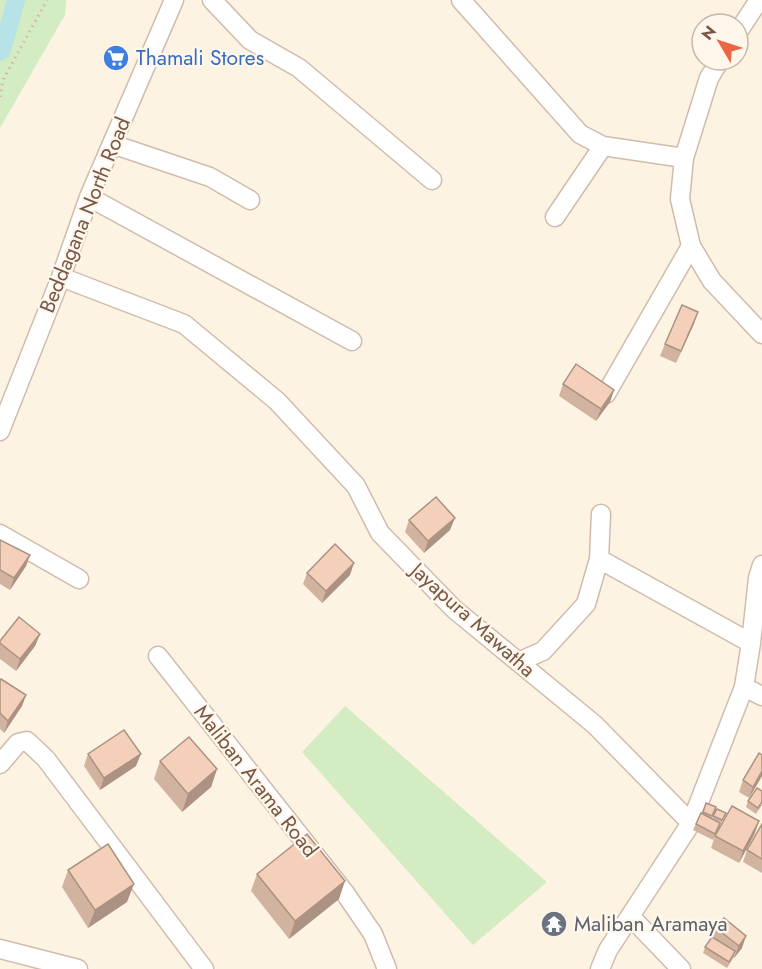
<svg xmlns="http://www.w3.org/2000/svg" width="762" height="969" font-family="Jost,sans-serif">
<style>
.green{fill:#d3ecc1}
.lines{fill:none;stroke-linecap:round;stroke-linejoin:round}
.canal{stroke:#b7e2e8;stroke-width:18}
.minor-casing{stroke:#d1bcac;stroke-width:21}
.path{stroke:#d9b39d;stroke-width:3;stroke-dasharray:1.5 4.5;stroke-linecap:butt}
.minor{stroke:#fff;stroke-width:18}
.wall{fill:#d2b3a0}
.shaded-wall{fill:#ab9282}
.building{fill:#f4d0ba;stroke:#ab9282;stroke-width:1.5}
.labels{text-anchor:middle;stroke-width:4.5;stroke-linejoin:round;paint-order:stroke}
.shop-label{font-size:21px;fill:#366cbe;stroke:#fff7eb;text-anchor:start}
.street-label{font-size:21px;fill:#775848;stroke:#fff7eb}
.worship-label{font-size:21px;fill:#5b616d;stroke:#fff7eb;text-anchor:start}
</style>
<rect width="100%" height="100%" fill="#fdf3e3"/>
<path class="green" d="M 0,0 L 66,0 L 65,15 L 0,128 Z
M 345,706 L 547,882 L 473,945 L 302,752 Z"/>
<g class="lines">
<path class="canal" d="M 0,52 L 2,50 L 16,0"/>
<g class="minor-casing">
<path id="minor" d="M 212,0 L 250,40 L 299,68 L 432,180
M 461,0 L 580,134 L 603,146 L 684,158
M 738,32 L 759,0
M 720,60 L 709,78 L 684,158 L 680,199 L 691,246 L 712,281 L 762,334
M 112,144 L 210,177 L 250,200
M 89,197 L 352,341
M 555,217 L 603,146
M 61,277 L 184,324 L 277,401 L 356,486 L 380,533 L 454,609 L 595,725 L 691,823
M 606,394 L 691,246
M 0,431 L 61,277 L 89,197 L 174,0
M 0,534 L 79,579
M 599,559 L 751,643
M 158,656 L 345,893 L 373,934 L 387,969
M 518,662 L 543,651 L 586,604 L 599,559 L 601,514
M 744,687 L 762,696
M 0,764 L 18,743 L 27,741 L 46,759 L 204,969
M 630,916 L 681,969
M 0,949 L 78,969
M 600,969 L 608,950 L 691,823 L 744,687 L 751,643 L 758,578 L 762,565"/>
</g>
<path class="path" d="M 0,97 L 3,80 L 47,0"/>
<use href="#minor" class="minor"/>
</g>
<path class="wall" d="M 698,312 L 676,363 L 660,356 L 665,344 Z
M 563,384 L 614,390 L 610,402 L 596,421 L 559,396 Z
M 409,520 L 450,530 L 424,553 L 405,532 Z
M 0,540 L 30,555 L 26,566 L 10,590 L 0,584 Z
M 307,573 L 350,575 L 322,603 L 303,584 Z
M 40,634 L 35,646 L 16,671 L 0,659 L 0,641 Z
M 0,681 L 26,695 L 22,706 L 4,733 L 0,729 Z
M 88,754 L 136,766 L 100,790 L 84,766 Z
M 762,755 L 762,776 L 749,798 L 739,792 L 743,780 Z
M 160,761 L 217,769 L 211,787 L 182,812 L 154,779 Z
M 748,801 L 762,805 L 756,814 L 746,807 Z
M 706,803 L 716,807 L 712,818 L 712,819 L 717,809 L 726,813 L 713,840 L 693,830 Z
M 762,824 L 762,873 L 743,862 L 747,850 Z
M 755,833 L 739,863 L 711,848 L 715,836 Z
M 68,870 L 127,902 L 88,928 L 62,887 Z
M 257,874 L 339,899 L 289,939 L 251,891 Z
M 716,928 L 742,948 L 734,958 L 734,957 L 727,968 L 703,953 L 705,947 L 712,938 Z"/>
<path class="shaded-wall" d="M 698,312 L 694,324 L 676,363 L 681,351 Z
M 614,390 L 610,402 L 596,421 L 601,409 Z
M 455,518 L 450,530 L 424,553 L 428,541 Z
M 30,555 L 26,566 L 10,590 L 14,578 Z
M 354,563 L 350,575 L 322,603 L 326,591 Z
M 40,634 L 35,646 L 16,671 L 20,659 Z
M 26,695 L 22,706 L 4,733 L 8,721 Z
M 141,754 L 136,766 L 100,790 L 104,778 Z
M 217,769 L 211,787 L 182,812 L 188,794 Z
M 762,771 L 762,776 L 749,798 L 753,787 Z
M 759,821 L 755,833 L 739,863 L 743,851 Z
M 345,881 L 339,899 L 289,939 L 295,921 Z
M 134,884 L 127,902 L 88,928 L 95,910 Z
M 746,936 L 742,948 L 734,958 L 739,946 Z"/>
<path class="building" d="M 682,305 L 698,312 L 681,351 L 665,344 Z
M 576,364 L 614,390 L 601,409 L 563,384 Z
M 436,497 L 455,518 L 428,541 L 409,520 Z
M 0,540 L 30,555 L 14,578 L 0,570 Z
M 335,544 L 354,563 L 326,591 L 307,573 Z
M 19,617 L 40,634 L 20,659 L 0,643 L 0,641 Z
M 1,679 L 26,695 L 8,721 L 0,713 L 0,681 Z
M 124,730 L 141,754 L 104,778 L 88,754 Z
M 189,737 L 217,769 L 188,794 L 160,761 Z
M 759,753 L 762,755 L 762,771 L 753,787 L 743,780 Z
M 757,788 L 762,791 L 762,802 L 758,808 L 748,801 Z
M 706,803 L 716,807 L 712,816 L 703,812 Z
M 732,806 L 759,821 L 743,851 L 715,836 Z
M 717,809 L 726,813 L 722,820 L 713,816 Z
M 701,813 L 720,823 L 715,834 L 696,824 Z
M 762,824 L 762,859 L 747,850 Z
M 307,834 L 345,881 L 295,921 L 257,874 Z
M 108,844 L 134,884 L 95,910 L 68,870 Z
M 724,918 L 746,936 L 739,946 L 716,928 Z
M 712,937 L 735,951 L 729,962 L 705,947 Z"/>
<defs>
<g id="supermarket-disc" transform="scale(1.35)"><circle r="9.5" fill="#3f7fe0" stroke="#fff7eb"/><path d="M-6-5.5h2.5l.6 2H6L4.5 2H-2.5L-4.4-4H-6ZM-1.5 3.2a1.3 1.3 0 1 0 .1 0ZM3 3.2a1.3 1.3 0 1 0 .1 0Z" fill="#fff"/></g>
<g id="temple-disc" transform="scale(1.35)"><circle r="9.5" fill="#6b7280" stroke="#fff7eb"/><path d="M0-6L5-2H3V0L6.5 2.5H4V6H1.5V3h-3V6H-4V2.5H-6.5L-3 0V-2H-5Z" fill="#fff"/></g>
</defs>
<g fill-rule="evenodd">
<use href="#supermarket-disc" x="116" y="58"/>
<use href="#temple-disc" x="554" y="924"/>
</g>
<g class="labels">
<g class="shop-label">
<text x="136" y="65">Thamali Stores</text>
</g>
<g class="street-label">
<text transform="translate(85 215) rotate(-68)" y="7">Beddagana North Road</text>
<text transform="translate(473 620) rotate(42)" y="7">Jayapura Mawatha</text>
<text transform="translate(256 781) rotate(52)" y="7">Maliban Arama Road</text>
</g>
<g class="worship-label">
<text x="574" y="931">Maliban Aramaya</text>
</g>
</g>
<g transform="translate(720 42) rotate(309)"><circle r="28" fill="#fff7eb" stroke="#c9b7aa" stroke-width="1.5"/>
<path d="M0-4.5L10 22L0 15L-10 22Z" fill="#ed6642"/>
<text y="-9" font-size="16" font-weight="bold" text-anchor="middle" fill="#775848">N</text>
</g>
</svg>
